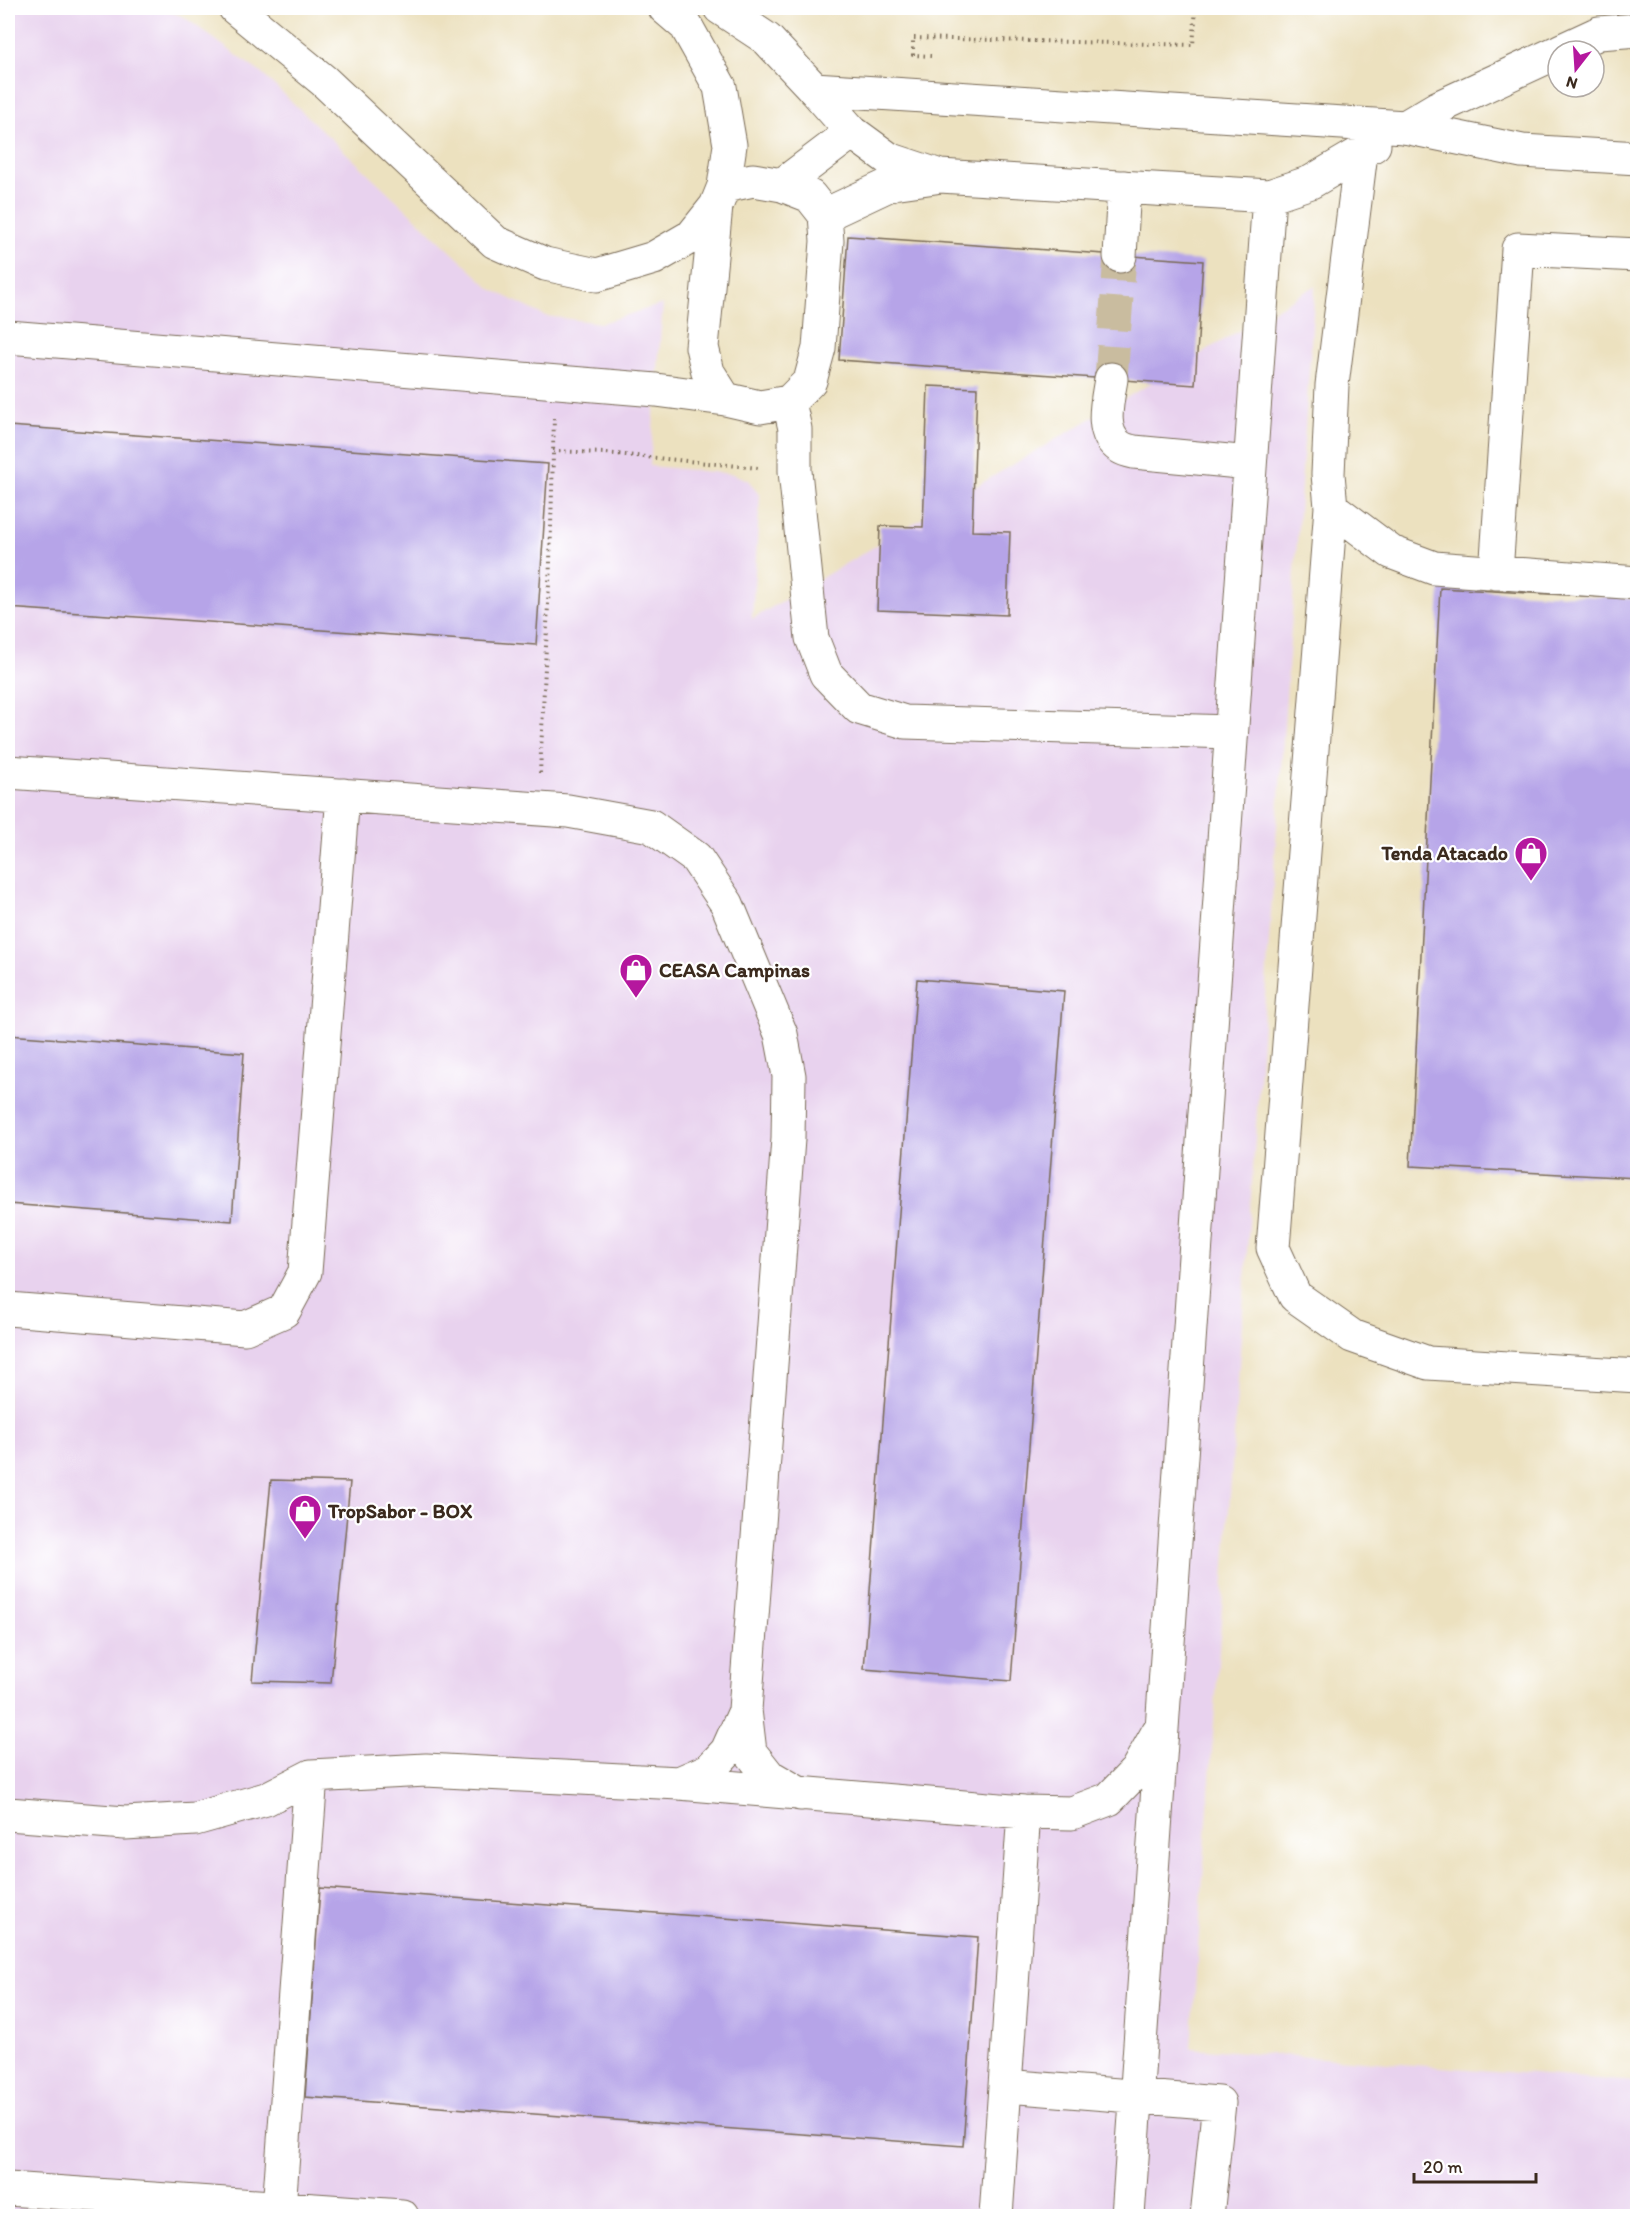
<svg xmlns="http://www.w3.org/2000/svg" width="1645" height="2224" font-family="Itim,sans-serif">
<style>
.built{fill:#e8d2ee}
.building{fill:#b6a4e8}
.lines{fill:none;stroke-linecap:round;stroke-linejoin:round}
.minor-tunnel{stroke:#c9bc9f;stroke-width:33;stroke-dasharray:33 16;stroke-linecap:butt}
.minor-casing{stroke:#796a56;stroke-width:35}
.highway-casing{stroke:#796a56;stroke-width:35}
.path{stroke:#796a56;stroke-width:4;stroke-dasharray:1.5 4.5;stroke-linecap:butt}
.minor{stroke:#fff;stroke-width:33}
.highway{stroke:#fff;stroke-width:33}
.labels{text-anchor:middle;stroke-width:4.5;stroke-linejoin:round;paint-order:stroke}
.poi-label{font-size:20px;font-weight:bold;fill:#3b2a1e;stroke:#fff;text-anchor:start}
</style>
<rect width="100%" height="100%" fill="#fff"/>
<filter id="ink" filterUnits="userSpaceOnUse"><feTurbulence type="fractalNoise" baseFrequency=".0167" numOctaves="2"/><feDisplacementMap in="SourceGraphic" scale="12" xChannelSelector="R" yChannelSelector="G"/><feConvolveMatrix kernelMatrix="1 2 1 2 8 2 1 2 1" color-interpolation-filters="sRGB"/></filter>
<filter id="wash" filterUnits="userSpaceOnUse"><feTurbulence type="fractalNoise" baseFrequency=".008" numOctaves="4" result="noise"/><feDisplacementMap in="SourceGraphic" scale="24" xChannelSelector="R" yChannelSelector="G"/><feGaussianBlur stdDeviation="1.35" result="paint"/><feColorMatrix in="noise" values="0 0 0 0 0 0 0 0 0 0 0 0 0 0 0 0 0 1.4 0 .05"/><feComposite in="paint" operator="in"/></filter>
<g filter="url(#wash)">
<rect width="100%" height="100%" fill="#ece1bf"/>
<path class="built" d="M 8,8 L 160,8 L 184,17 L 261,73 L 491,289 L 545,316 L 601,323 L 663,304 L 650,466 L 733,474 L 748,480 L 760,496 L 752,619 L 1315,286 L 1191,2048 L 1637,2082 L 1637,2216 L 8,2216 Z"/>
<g id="blocks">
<path class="building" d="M 848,236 L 1203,261 L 1195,385 L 839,360 Z
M 928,386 L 977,388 L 972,531 L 1010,532 L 1007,615 L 877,610 L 880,526 L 923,527 Z
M 8,426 L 548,464 L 536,645 L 8,608 Z
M 1440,588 L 1638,599 L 1638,1178 L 1410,1166 Z
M 917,979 L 1064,991 L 1011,1681 L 864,1669 Z
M 8,1035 L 244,1053 L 232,1221 L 8,1204 Z
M 271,1480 L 350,1482 L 331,1683 L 252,1681 Z
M 320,1888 L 978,1937 L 963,2146 L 305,2097 Z"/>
</g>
</g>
<g filter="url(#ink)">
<use href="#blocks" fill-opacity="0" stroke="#796a56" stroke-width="1.5"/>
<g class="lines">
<path class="minor-tunnel" d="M 1111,379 L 1120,256"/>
<g class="minor-casing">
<path id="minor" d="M 235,8 L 324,81 L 495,242 L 545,264 L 597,275 L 654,258 L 692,236 L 716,206
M 665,8 L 686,26 L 720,87 L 730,145 L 724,186 L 716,206 L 702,347 L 708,372 L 725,399 L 760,407 L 789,402 L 810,381 L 819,348 L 827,241 L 825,215 L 810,196 L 782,185 L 753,180 L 724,186
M 814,89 L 1405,127 L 1522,151 L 1638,158
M 814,89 L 852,132 L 889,159 L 940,176 L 1269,196 L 1311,182 L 1374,145
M 1361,153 L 1332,385 L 1328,474 L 1331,507 L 1391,552 L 1434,568 L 1638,583
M 782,185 L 852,132
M 825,215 L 893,183 L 935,177
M 1120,256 L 1124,187
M 8,337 L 656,390 L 725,399
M 1111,379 C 1108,399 1098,433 1120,447 C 1123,449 1129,451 1134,452 L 1250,463
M 789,402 L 795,429 L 795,471 L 812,638 L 826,674 L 859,708 L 905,722 L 1231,732
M 1331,507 L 1273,1248 L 1295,1296 L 1352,1336 L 1428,1363 L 1638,1376
M 1496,573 L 1518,249 L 1638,255
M 8,772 L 568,811 L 651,826 L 696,858 L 727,904 L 781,1034 L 789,1076 L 788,1139 L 745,1710 L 750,1752 L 769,1776 L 800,1794
M 8,1309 L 245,1328 L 284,1311 L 305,1272 L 343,795
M 679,1783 L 709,1770 L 727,1751 L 745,1711
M 8,1814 L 125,1823 L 195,1819 L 266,1799 L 311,1776 L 426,1770 L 679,1783 L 1024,1812 L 1072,1813 L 1109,1799 L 1136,1771 L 1158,1732
M 1005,2086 L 1219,2103 L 1207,2216
M 8,2189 L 402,2216
M 279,2208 L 311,1776
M 996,2216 L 1024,1812
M 1128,2216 L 1269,196"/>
</g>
<g class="highway-casing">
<path id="highway" d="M 720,8 L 767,39 L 814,89
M 1560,51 L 1599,33 L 1638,30
M 1405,127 L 1437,108 L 1558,52"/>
</g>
<path class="path" d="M 931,56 L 913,55 L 913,38 L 1193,45 L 1196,8
M 553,451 L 605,453 L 759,468
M 540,773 L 550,562 L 554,418"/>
<use href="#minor" class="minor"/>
<use href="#highway" class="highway"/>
</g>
</g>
<defs>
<g id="shop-pin" transform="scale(1.725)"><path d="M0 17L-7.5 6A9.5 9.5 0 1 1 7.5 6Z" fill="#b5179e" stroke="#fff"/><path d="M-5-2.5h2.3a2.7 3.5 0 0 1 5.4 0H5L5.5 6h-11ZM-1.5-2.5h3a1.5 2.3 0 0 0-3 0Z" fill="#fff"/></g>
</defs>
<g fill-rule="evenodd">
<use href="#shop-pin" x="1531" y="853"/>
<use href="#shop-pin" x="636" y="970"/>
<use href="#shop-pin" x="305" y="1511"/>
</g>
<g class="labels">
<g class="poi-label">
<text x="1508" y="860" text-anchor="end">Tenda Atacado</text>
<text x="659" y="977">CEASA Campinas</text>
<text x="328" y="1518">TropSabor - BOX</text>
</g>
</g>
<rect width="1645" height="2224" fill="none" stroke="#fff" stroke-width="30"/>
<g transform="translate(1576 69) rotate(197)"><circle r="28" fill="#ffffff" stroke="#b1aaa5" stroke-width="1.5"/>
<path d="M0-4.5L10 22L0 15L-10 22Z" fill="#b5179e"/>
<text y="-9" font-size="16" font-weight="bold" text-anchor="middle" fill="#3b2a1e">N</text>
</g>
<path d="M1414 2173v9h122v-9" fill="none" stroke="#3b2a1e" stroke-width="3"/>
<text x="1423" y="2173" font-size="18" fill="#3b2a1e" stroke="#ffffff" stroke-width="4.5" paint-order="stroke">20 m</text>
</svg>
